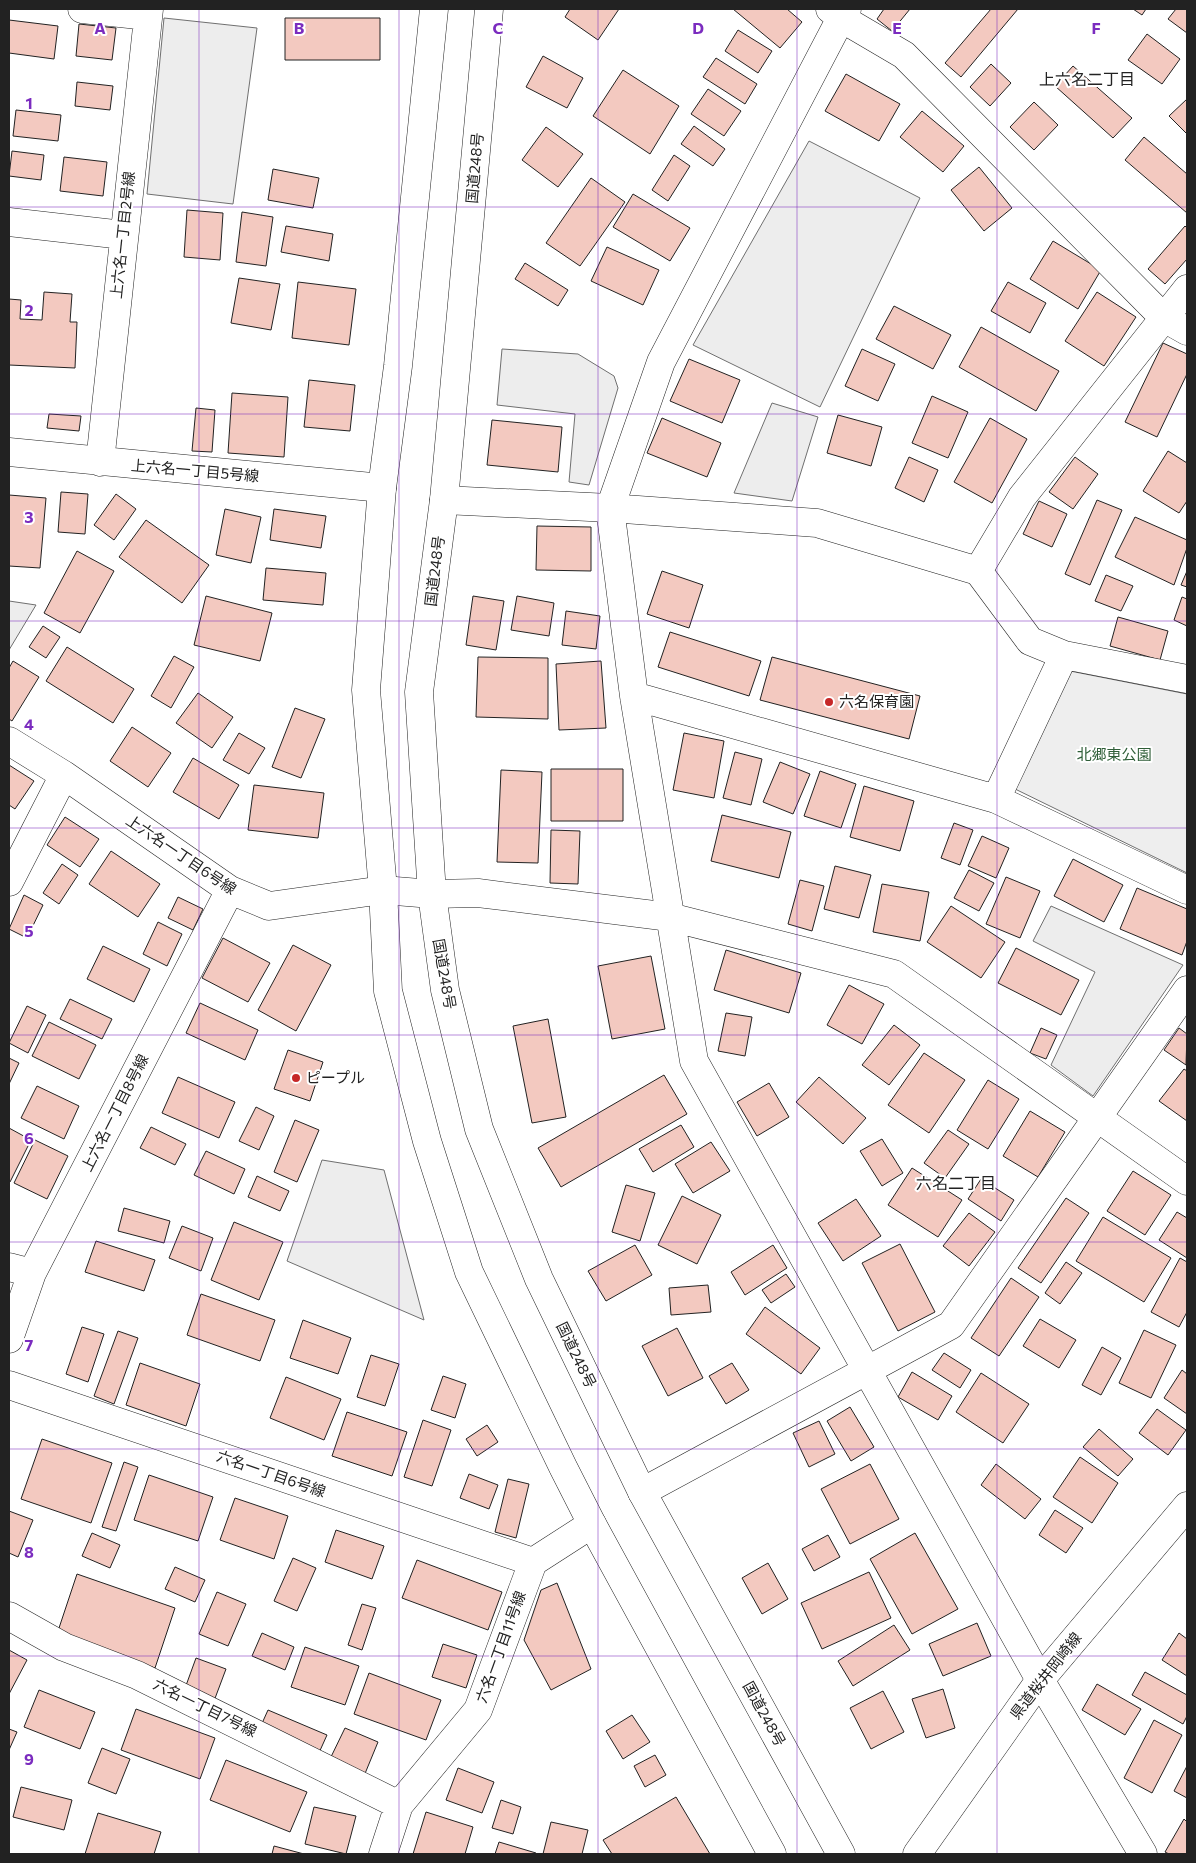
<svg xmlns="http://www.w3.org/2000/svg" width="1196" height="1863" font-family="Commissioner,'Noto Sans JP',sans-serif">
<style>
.green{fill:#eee;stroke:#6f6f6f}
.parking{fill:#ededed;stroke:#6f6f6f}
.building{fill:#f3c9c0;stroke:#222}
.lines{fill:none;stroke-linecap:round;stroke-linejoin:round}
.street-casing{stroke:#222;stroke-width:29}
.secondary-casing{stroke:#222;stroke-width:29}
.highway-casing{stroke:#222;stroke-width:29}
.street{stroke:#fff;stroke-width:28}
.secondary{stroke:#fff;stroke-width:28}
.highway{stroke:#fff;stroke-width:28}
.grid{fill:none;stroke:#7b2cbf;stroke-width:1;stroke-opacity:0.55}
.poi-dot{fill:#c62828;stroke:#fff;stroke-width:2}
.labels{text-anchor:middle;stroke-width:4;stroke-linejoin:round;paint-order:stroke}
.street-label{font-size:15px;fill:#222;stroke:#fff}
.poi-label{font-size:15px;fill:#222;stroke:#fff;text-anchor:start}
.park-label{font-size:15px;fill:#2f5e38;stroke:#fff}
.neighbourhood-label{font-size:16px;fill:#222;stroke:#fff}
.grid-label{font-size:16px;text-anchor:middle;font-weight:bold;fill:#7b2cbf;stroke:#fff;stroke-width:4;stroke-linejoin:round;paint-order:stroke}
</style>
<rect width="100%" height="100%" fill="#fff"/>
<path class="green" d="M 1070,671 L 1187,694 L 1187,873 L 1013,788 Z"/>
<path class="parking" d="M 164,18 L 257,28 L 233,204 L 147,194 Z
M 809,141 L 920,198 L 820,407 L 693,345 Z
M 502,349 L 578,354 L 614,376 L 618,388 L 589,485 L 569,482 L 575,414 L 497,405 Z
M 772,403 L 818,417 L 792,501 L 734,493 Z
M 9,601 L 36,605 L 9,650 Z
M 1051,906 L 1183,965 L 1093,1096 L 1051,1065 L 1095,972 L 1033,941 Z
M 322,1160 L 384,1170 L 424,1320 L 287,1261 Z"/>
<path class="building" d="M 570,9 L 619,9 L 598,40 L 565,17 Z
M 733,9 L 787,9 L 802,22 L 780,48 Z
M 884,9 L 910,9 L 892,31 L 877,19 Z
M 991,9 L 1018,9 L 961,77 L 945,63 Z
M 1133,9 L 1146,9 L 1142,15 Z
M 1176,9 L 1187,9 L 1187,33 L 1168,19 Z
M 285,18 L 380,18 L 380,60 L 285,60 Z
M 9,20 L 58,26 L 54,59 L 9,53 Z
M 79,24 L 116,28 L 112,60 L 76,56 Z
M 738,30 L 772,51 L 758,73 L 725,51 Z
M 1147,34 L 1180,59 L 1162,84 L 1128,60 Z
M 543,56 L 583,78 L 567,108 L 526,87 Z
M 716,58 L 757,84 L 745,104 L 703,77 Z
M 991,64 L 1011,83 L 990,106 L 970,87 Z
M 1073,66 L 1132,118 L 1113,138 L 1055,86 Z
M 623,70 L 679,106 L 650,154 L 593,116 Z
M 846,74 L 900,104 L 879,141 L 825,111 Z
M 77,82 L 113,86 L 110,110 L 75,106 Z
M 708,89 L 741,111 L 724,136 L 691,114 Z
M 1187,99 L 1187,134 L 1169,116 Z
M 1034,102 L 1058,125 L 1034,150 L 1010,127 Z
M 16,110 L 61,115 L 58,141 L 13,136 Z
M 922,111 L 964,146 L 943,172 L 900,137 Z
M 694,126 L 725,149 L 713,166 L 681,144 Z
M 546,127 L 583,154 L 558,187 L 522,160 Z
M 1144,137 L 1187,174 L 1187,213 L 1125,160 Z
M 12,151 L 44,155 L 41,180 L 9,176 Z
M 674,155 L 690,166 L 668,201 L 652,190 Z
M 64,157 L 107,162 L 103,196 L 60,191 Z
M 979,167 L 1012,208 L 984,231 L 951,190 Z
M 273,169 L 319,178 L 313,208 L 268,200 Z
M 591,178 L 625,202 L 580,266 L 546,243 Z
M 633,194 L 690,228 L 670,261 L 613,227 Z
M 187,210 L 223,213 L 220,260 L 184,257 Z
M 242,212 L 273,217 L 266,266 L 236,262 Z
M 286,226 L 333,234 L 329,261 L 281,252 Z
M 1185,226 L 1187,228 L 1187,259 L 1165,284 L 1148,269 Z
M 1053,241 L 1101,270 L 1078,309 L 1030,279 Z
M 607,247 L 659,270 L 643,305 L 591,281 Z
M 525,263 L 568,290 L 558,306 L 515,279 Z
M 239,278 L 280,284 L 271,330 L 231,323 Z
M 298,282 L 356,289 L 349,345 L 292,338 Z
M 1008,282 L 1046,303 L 1030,333 L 991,311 Z
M 44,292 L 72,294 L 70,322 L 77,322 L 75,368 L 9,365 L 9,299 L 21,300 L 20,319 L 42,320 Z
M 1097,292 L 1136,317 L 1104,366 L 1065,341 Z
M 894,306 L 951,335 L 933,369 L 876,339 Z
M 981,327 L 1059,371 L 1036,411 L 959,367 Z
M 1163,343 L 1187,354 L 1187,374 L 1157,437 L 1125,422 Z
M 862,349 L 895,364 L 878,401 L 845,386 Z
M 689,359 L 740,380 L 722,423 L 670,401 Z
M 309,380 L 355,385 L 350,431 L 304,427 Z
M 232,393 L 288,397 L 284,457 L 228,453 Z
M 932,396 L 968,412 L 948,458 L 912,443 Z
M 196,408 L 215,410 L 212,452 L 192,451 Z
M 49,414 L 81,416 L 79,431 L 47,428 Z
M 838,415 L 882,427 L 871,466 L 827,453 Z
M 662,418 L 721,443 L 707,477 L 647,453 Z
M 990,418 L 1027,439 L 992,503 L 954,482 Z
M 492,420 L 562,427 L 558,472 L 487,465 Z
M 1168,451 L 1187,463 L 1187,501 L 1179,513 L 1143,491 Z
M 909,457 L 938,470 L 924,502 L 895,488 Z
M 1075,457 L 1098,474 L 1073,509 L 1049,492 Z
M 61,492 L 88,494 L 85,534 L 58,532 Z
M 116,494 L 136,509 L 114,540 L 94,525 Z
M 9,495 L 46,498 L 40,568 L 9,566 Z
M 1097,500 L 1122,510 L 1090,585 L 1065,574 Z
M 1039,501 L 1067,514 L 1052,547 L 1023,534 Z
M 225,509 L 261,517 L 251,563 L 216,555 Z
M 274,509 L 326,516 L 321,548 L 270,540 Z
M 1135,517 L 1187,540 L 1187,548 L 1174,585 L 1115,557 Z
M 146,520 L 209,565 L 182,603 L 119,557 Z
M 537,526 L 591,527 L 591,571 L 536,570 Z
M 77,551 L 114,571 L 80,633 L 44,613 Z
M 266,568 L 326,573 L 323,605 L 263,600 Z
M 662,571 L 703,585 L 689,628 L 647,614 Z
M 1187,571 L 1187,587 L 1181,585 Z
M 1106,575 L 1133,586 L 1121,611 L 1095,601 Z
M 206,596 L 272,613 L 260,661 L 194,645 Z
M 473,596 L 504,601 L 496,650 L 466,645 Z
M 517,596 L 554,603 L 549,636 L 511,630 Z
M 1182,597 L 1187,599 L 1187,626 L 1174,620 Z
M 566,611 L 600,616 L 596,649 L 562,645 Z
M 1118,617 L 1168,631 L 1160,660 L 1110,646 Z
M 43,626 L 60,637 L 46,658 L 29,647 Z
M 670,632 L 761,661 L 749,696 L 658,667 Z
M 67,647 L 134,689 L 113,723 L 46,681 Z
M 174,656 L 194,667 L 171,708 L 151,696 Z
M 478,657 L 548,658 L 548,719 L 476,717 Z
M 772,657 L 920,696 L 909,739 L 760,700 Z
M 13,661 L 39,677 L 12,721 L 9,719 L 9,668 Z
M 601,661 L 606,728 L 559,730 L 556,664 Z
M 198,693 L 233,717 L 212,748 L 176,723 Z
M 295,708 L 325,719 L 301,778 L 272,767 Z
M 132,727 L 171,753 L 148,787 L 110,761 Z
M 239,733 L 265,748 L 249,774 L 223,760 Z
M 684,733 L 724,741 L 714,798 L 673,790 Z
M 735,752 L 762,759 L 751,805 L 723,798 Z
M 193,758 L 239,785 L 219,819 L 173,792 Z
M 780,762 L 810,774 L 793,814 L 763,802 Z
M 9,765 L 34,781 L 15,809 L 9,805 Z
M 551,769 L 623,769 L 623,821 L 551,821 Z
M 501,770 L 542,772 L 538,863 L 497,862 Z
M 820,771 L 856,784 L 841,828 L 804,816 Z
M 254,785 L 324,793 L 318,838 L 248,830 Z
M 864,786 L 914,801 L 900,851 L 850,837 Z
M 722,815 L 791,832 L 779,878 L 711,861 Z
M 65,817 L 99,839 L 80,867 L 47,845 Z
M 954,823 L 973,830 L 960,865 L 941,858 Z
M 551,830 L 580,831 L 578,884 L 550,883 Z
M 982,836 L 1009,848 L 996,878 L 968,866 Z
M 111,851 L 160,884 L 138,917 L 89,884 Z
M 1073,859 L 1123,885 L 1104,922 L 1054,896 Z
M 62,864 L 78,875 L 59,904 L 43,893 Z
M 835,866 L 871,875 L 859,918 L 824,909 Z
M 969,870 L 994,883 L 979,911 L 954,898 Z
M 1006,877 L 1040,891 L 1020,938 L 986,924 Z
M 800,880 L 824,886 L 812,931 L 788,924 Z
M 882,884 L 929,892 L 920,941 L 873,932 Z
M 1137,888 L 1187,909 L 1187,941 L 1182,955 L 1120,929 Z
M 24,895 L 43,905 L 27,938 L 9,929 Z
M 178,897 L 203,909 L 193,930 L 168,918 Z
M 951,906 L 1005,942 L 981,978 L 927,942 Z
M 158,922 L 182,934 L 167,966 L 143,954 Z
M 223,938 L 270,963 L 248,1002 L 202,978 Z
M 293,945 L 331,965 L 296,1031 L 258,1010 Z
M 103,946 L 150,969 L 134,1002 L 87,979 Z
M 1016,948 L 1079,980 L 1061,1015 L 998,983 Z
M 726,950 L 801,973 L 789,1013 L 714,990 Z
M 651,956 L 665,1029 L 612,1039 L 598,966 Z
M 849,985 L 884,1004 L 862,1044 L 827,1025 Z
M 70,999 L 112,1019 L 102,1039 L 60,1019 Z
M 200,1003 L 258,1030 L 245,1060 L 186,1033 Z
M 27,1006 L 46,1015 L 28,1053 L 9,1043 Z
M 726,1013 L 752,1017 L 745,1056 L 718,1051 Z
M 548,1019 L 566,1117 L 532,1123 L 513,1026 Z
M 49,1022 L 96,1045 L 79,1079 L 32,1056 Z
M 894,1025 L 920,1045 L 889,1085 L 862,1065 Z
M 1041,1028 L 1057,1035 L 1046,1059 L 1030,1053 Z
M 1179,1028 L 1187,1034 L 1186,1065 L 1164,1050 Z
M 288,1050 L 323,1062 L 310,1101 L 274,1089 Z
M 924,1053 L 965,1080 L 929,1133 L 888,1105 Z
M 9,1058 L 19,1063 L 9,1084 Z
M 1184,1069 L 1187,1071 L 1187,1121 L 1159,1101 Z
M 664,1075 L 687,1114 L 561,1187 L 538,1148 Z
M 178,1077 L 235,1102 L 219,1138 L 162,1113 Z
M 819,1077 L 866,1118 L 843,1144 L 796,1102 Z
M 988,1080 L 1019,1099 L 988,1149 L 957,1130 Z
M 769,1083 L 789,1117 L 757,1136 L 737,1102 Z
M 37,1086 L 79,1106 L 64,1139 L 21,1118 Z
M 256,1107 L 274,1116 L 259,1150 L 239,1141 Z
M 1030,1111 L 1065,1132 L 1038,1177 L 1003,1156 Z
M 295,1120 L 319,1130 L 297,1182 L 274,1172 Z
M 681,1125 L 694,1147 L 653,1172 L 639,1149 Z
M 151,1127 L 186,1144 L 175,1165 L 140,1148 Z
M 9,1128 L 31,1140 L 10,1182 L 9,1181 Z
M 948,1130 L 969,1144 L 945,1178 L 924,1163 Z
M 882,1139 L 903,1173 L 882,1186 L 860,1151 Z
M 35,1140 L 68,1156 L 47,1199 L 14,1183 Z
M 711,1142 L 730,1171 L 693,1193 L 675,1164 Z
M 206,1151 L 245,1169 L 234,1194 L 194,1175 Z
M 912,1168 L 962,1200 L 938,1237 L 888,1205 Z
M 1133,1171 L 1171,1195 L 1145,1235 L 1107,1211 Z
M 257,1176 L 289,1191 L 280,1211 L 248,1197 Z
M 981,1179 L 1014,1200 L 1001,1221 L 968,1199 Z
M 626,1185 L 655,1193 L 640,1241 L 612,1232 Z
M 682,1196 L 721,1215 L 697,1264 L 658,1245 Z
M 1066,1198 L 1089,1213 L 1041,1283 L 1018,1268 Z
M 856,1199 L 881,1236 L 843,1261 L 818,1223 Z
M 124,1208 L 170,1221 L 164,1243 L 118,1231 Z
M 1177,1212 L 1187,1218 L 1187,1258 L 1159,1240 Z
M 969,1213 L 995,1232 L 969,1266 L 943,1246 Z
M 1103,1217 L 1171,1258 L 1144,1302 L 1076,1261 Z
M 234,1222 L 283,1242 L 259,1300 L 211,1280 Z
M 182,1226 L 213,1238 L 201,1271 L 169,1258 Z
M 96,1241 L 155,1260 L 144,1291 L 85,1272 Z
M 900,1244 L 935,1312 L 898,1331 L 862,1263 Z
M 635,1245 L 652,1275 L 606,1301 L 588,1271 Z
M 773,1245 L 787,1268 L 745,1295 L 731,1272 Z
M 1180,1258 L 1187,1262 L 1187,1312 L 1179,1327 L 1151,1312 Z
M 1066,1262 L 1082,1273 L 1060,1304 L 1045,1293 Z
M 786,1274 L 795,1287 L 771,1303 L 762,1290 Z
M 1011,1278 L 1039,1297 L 999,1356 L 971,1338 Z
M 708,1285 L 711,1312 L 671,1315 L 669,1288 Z
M 201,1294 L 275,1320 L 260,1361 L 187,1335 Z
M 765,1307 L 820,1348 L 801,1374 L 746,1334 Z
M 1040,1319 L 1076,1340 L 1059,1368 L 1023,1346 Z
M 303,1320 L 351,1338 L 338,1374 L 290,1358 Z
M 82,1327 L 104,1334 L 88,1382 L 66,1374 Z
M 677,1328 L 703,1378 L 668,1396 L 642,1346 Z
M 1144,1330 L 1176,1345 L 1151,1398 L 1119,1383 Z
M 118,1331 L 138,1338 L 114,1404 L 94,1396 Z
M 1102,1347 L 1121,1358 L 1101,1395 L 1082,1385 Z
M 944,1353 L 971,1370 L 960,1388 L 932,1370 Z
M 371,1355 L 399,1364 L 385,1406 L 357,1397 Z
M 140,1363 L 200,1384 L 186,1426 L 126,1405 Z
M 732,1363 L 749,1390 L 726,1404 L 709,1376 Z
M 1182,1370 L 1187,1374 L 1187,1414 L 1164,1398 Z
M 912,1372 L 952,1396 L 938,1420 L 898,1397 Z
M 981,1373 L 1029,1404 L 1003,1443 L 956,1412 Z
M 443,1376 L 466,1384 L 455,1418 L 431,1410 Z
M 286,1377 L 341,1399 L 324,1440 L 270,1418 Z
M 850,1407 L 874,1447 L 851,1461 L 827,1421 Z
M 1157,1409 L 1186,1430 L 1168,1455 L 1139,1433 Z
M 347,1412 L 407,1432 L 392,1476 L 332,1456 Z
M 423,1420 L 451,1430 L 432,1486 L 404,1477 Z
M 819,1421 L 835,1454 L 809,1467 L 793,1433 Z
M 487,1425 L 498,1442 L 477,1456 L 466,1439 Z
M 1099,1429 L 1133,1459 L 1118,1476 L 1083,1447 Z
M 42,1439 L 112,1463 L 91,1523 L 21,1499 Z
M 1080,1457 L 1118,1483 L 1092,1523 L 1053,1497 Z
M 124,1462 L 138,1467 L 116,1531 L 102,1527 Z
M 870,1464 L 899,1519 L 850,1544 L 821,1489 Z
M 996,1464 L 1041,1499 L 1025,1519 L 981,1485 Z
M 469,1474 L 498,1485 L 489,1509 L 460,1498 Z
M 149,1475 L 213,1497 L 198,1541 L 134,1520 Z
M 508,1479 L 529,1484 L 516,1538 L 495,1532 Z
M 235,1498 L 288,1516 L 274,1559 L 220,1540 Z
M 1055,1510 L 1083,1528 L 1066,1553 L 1039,1535 Z
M 9,1511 L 33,1520 L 18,1557 L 9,1553 Z
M 336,1530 L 384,1546 L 372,1579 L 325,1562 Z
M 92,1533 L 120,1545 L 110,1568 L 82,1556 Z
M 915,1533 L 958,1609 L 912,1634 L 870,1559 Z
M 828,1535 L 840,1557 L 814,1571 L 802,1549 Z
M 293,1558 L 316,1568 L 297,1611 L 274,1601 Z
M 417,1560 L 502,1592 L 488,1630 L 402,1598 Z
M 768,1563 L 788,1599 L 762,1614 L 742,1578 Z
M 175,1567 L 205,1580 L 195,1602 L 165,1589 Z
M 869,1572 L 891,1618 L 822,1649 L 801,1603 Z
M 77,1574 L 175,1608 L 155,1668 L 57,1634 Z
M 557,1583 L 591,1669 L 551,1690 L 524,1640 L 541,1590 Z
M 217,1592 L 246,1604 L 228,1646 L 199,1634 Z
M 362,1604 L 376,1608 L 362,1650 L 348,1645 Z
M 977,1623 L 991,1656 L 943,1676 L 929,1644 Z
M 894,1625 L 910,1650 L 853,1686 L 838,1661 Z
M 262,1633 L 294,1647 L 285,1670 L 252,1656 Z
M 1179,1633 L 1187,1639 L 1187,1676 L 1162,1660 Z
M 443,1644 L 477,1655 L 466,1688 L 432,1677 Z
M 305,1647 L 359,1666 L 345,1705 L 291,1687 Z
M 9,1650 L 27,1660 L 9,1694 Z
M 196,1658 L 226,1669 L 214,1701 L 184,1691 Z
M 1145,1672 L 1187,1695 L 1187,1716 L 1183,1724 L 1132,1695 Z
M 369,1673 L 441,1700 L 426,1740 L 354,1714 Z
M 1097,1684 L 1141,1709 L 1125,1735 L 1082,1710 Z
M 943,1689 L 955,1728 L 926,1738 L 912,1699 Z
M 39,1690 L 95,1712 L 80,1749 L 24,1727 Z
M 883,1691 L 904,1732 L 871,1749 L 850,1708 Z
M 136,1709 L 215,1738 L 200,1779 L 121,1750 Z
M 268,1710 L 327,1735 L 318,1755 L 259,1730 Z
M 632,1715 L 650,1742 L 623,1759 L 606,1731 Z
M 1154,1720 L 1182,1735 L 1152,1793 L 1124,1778 Z
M 345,1728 L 378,1742 L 364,1776 L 329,1761 Z
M 9,1729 L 17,1732 L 9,1750 Z
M 102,1748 L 130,1759 L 116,1794 L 88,1783 Z
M 655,1755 L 666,1775 L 645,1787 L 634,1766 Z
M 226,1760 L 307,1792 L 290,1832 L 210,1800 Z
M 1187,1766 L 1187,1798 L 1174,1791 Z
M 458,1768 L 494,1782 L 482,1813 L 446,1800 Z
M 21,1787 L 72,1800 L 64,1830 L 13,1817 Z
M 676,1797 L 710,1854 L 612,1854 L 603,1840 Z
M 501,1800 L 521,1807 L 513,1834 L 492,1828 Z
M 314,1807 L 356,1816 L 346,1854 L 305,1844 Z
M 426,1812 L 473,1827 L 465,1854 L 413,1854 Z
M 98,1813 L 161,1832 L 154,1854 L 85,1854 Z
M 1184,1819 L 1187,1822 L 1187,1854 L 1169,1854 L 1165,1852 Z
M 551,1822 L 588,1830 L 582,1854 L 543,1854 Z
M 499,1842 L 536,1853 L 536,1854 L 495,1854 Z
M 274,1846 L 304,1854 L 272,1854 Z"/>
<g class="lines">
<g class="street-casing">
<path id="street" d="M 82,9 L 148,16
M 830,9 L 841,18 L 904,55 L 1164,318 L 1187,331
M 847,9 L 841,18 L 661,362 L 610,508 L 634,696 L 694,1061 L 1040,1680
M 9,222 L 123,235
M 9,452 L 382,488
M 100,462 L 149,9
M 444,500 L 610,508 L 817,523 L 978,571 L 1030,641 L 1064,655 L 1187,679
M 978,571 L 1022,497 L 1187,289
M 634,696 L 996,799 L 1187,890
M 9,741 L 64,775 L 230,890 L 269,906 L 383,890 L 432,894 L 478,893 L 670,917 L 894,974 L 1187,1181
M 996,799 L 1064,655
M 9,882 L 64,775
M 9,1267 L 32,1273
M 9,1339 L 32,1273 L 230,890
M 9,1385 L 533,1562
M 642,1492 L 951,1325 L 1187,990
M 9,1616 L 64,1647 L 137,1675 L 399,1805
M 383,1854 L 399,1805 L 478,1710 L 533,1562 L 592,1524"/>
</g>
<g class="secondary-casing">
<path id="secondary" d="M 1040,1680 L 1143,1854
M 917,1854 L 1040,1680 L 1187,1506"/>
</g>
<g class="highway-casing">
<path id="highway" d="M 434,9 L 398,366 L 382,488 L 366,690 L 383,890 L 388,991 L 427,1141 L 469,1272 L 563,1467 L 592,1524 L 772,1854
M 489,9 L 444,500 L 419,692 L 432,894 L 445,990 L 479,1129 L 539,1279 L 642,1492 L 841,1854"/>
</g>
<use href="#street" class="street"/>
<use href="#secondary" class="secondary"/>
<use href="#highway" class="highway"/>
</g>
<path class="grid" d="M 199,9 L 199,1854M 399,9 L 399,1854M 598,9 L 598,1854M 797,9 L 797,1854M 997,9 L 997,1854M 9,207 L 1187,207M 9,414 L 1187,414M 9,621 L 1187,621M 9,828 L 1187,828M 9,1035 L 1187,1035M 9,1242 L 1187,1242M 9,1449 L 1187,1449M 9,1656 L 1187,1656"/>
<g class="poi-dot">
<circle cx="829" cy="702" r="5"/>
<circle cx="296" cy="1078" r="5"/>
</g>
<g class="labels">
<g class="street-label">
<text transform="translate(475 168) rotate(-85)" y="5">国道248号</text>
<text transform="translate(123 235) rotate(-84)" y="5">上六名一丁目2号線</text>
<text transform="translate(195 471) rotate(5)" y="5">上六名一丁目5号線</text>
<text transform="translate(435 571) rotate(-83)" y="5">国道248号</text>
<text transform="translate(181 855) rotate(34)" y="5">上六名一丁目6号線</text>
<text transform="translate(444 974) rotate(80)" y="5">国道248号</text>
<text transform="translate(115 1113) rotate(-63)" y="5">上六名一丁目8号線</text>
<text transform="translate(576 1355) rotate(64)" y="5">国道248号</text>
<text transform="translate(271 1474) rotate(19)" y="5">六名一丁目6号線</text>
<text transform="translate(501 1647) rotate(-70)" y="5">六名一丁目11号線</text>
<text transform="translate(1046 1676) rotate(-52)" y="5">県道桜井岡崎線</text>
<text transform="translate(205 1708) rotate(26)" y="5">六名一丁目7号線</text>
<text transform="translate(764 1714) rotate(61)" y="5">国道248号</text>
</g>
<g class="poi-label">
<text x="839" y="707">六名保育園</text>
<text x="306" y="1083">ピープル</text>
</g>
<g class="park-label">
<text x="1114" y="760">北郷東公園</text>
</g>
<g class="neighbourhood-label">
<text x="1087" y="85">上六名二丁目</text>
<text x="956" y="1189">六名二丁目</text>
</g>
</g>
<g class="grid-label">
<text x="100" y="34">A</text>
<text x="299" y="34">B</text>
<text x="498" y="34">C</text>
<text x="698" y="34">D</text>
<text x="897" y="34">E</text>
<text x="1096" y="34">F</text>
<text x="29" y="109">1</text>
<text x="29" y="316">2</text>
<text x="29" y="523">3</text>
<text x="29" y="730">4</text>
<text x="29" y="937">5</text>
<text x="29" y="1144">6</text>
<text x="29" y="1351">7</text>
<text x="29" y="1558">8</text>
<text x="29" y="1765">9</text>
</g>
<rect width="1196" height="1863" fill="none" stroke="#222222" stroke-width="20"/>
</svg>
